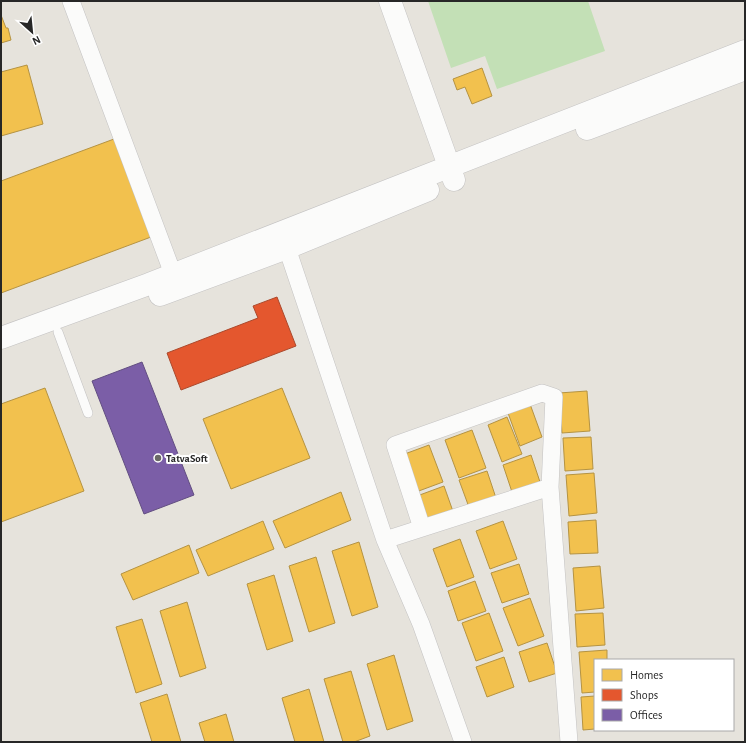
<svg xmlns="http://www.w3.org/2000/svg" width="746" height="743" font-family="'Alegreya Sans',sans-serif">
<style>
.green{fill:#c3e0b6}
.homes{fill:#f2c14e;stroke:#b59342}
.shops{fill:#e4572e;stroke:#ab492c}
.offices{fill:#7b5ea7;stroke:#624e81}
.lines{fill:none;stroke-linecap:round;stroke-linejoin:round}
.lane-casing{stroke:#c3c2c2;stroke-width:10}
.street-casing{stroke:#c3c2c2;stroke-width:18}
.secondary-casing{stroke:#c3c2c2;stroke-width:23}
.lane{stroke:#fbfbfa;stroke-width:9}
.street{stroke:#fbfbfa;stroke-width:17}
.secondary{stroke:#fbfbfa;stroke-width:22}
.poi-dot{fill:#6a6966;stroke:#fff;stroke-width:1.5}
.labels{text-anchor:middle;stroke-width:4;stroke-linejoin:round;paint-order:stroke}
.poi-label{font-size:11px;font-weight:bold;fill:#272727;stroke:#fff;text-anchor:start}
</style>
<rect width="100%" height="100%" fill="#e6e3dc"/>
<path class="green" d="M 428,1 L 588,1 L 605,51 L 497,89 L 485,56 L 451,68 Z"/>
<path class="homes" d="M 1,15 L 6,28 L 8,28 L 11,40 L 1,43 Z
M 27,65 L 43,124 L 1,136 L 1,72 Z
M 482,68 L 492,96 L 472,104 L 465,87 L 457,90 L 453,79 Z
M 114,139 L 151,237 L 1,293 L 1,181 Z
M 45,388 L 84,491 L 1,522 L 1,404 Z
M 282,388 L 310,458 L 231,489 L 203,419 Z
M 587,391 L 590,431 L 562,433 L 559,393 Z
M 530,404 L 542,437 L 520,446 L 508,413 Z
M 507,417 L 522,454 L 502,462 L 488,425 Z
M 472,430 L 486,468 L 459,478 L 445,440 Z
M 591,437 L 593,469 L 565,471 L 563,438 Z
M 429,445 L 443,482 L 416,492 L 402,455 Z
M 531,455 L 541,485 L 513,495 L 503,465 Z
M 487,471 L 497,501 L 470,510 L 459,480 Z
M 594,473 L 597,513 L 569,516 L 566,475 Z
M 444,486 L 455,517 L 427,526 L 417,496 Z
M 341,492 L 351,520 L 285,548 L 273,521 Z
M 596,520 L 598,553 L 570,554 L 568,522 Z
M 263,521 L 274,549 L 208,576 L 196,550 Z
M 503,521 L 517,559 L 490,569 L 476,531 Z
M 460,539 L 474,577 L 447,587 L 433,549 Z
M 359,542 L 378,607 L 352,616 L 332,551 Z
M 189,545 L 199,573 L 133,600 L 121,574 Z
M 316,557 L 335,623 L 309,632 L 289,566 Z
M 519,564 L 529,594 L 502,603 L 491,573 Z
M 600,566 L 604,608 L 576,611 L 573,568 Z
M 274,575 L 293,641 L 267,650 L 247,584 Z
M 475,581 L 486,611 L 458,621 L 448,591 Z
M 530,598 L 544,636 L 518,646 L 503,608 Z
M 187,602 L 206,668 L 180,677 L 160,611 Z
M 489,613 L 503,651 L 476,661 L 462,623 Z
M 603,613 L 605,645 L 577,647 L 575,614 Z
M 142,619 L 162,684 L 136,693 L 116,627 Z
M 547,643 L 557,673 L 529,682 L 519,652 Z
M 607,650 L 607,660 L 595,660 L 595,692 L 582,693 L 579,652 Z
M 394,655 L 413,721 L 387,730 L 367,664 Z
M 504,657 L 514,687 L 487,697 L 476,667 Z
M 351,671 L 370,736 L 354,742 L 343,742 L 324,679 Z
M 309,689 L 324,742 L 295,742 L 282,698 Z
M 167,694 L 181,742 L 152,742 L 140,703 Z
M 595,696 L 595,729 L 583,730 L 581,697 Z
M 226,714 L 234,742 L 205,742 L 199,723 Z"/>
<path class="shops" d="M 277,297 L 296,346 L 181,390 L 167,353 L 258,318 L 253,306 Z"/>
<path class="offices" d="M 142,362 L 194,495 L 144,514 L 92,381 Z"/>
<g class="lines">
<g class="lane-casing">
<path id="lane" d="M 58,332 L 88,413"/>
</g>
<g class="street-casing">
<path id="street" d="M 71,1 L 173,274
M 287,248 L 385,540 L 421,624 L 463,742
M 422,528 L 395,445 L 542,393 L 554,397 L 550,487
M 385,540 L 550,487 L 569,742"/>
</g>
<g class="secondary-casing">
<path id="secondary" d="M 390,1 L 454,180
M 587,129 L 745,69
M 160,295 L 287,248 L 428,190
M 1,338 L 149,284 L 745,51"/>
</g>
<use href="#lane" class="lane"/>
<use href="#street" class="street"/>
<use href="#secondary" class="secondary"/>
</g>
<circle class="poi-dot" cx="158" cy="458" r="4"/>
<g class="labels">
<g class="poi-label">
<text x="166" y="462">TatvaSoft</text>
</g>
</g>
<rect width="746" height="743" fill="none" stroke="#272727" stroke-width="4"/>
<rect x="594" y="659" width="140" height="72" fill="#ffffff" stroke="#a9a9a9"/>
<rect x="602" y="669" width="20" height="12" fill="#f2c14e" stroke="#a9a9a9"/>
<text x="630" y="679" font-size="12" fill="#272727">Homes</text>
<rect x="602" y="689" width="20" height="12" fill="#e4572e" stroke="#a9a9a9"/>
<text x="630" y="699" font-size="12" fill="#272727">Shops</text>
<rect x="602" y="709" width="20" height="12" fill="#7b5ea7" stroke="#a9a9a9"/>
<text x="630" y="719" font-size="12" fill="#272727">Offices</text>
<g transform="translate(32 32) rotate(153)" stroke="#ffffff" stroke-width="3" paint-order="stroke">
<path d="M0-3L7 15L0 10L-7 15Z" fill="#272727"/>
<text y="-6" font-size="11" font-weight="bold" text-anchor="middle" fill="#272727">N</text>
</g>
</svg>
